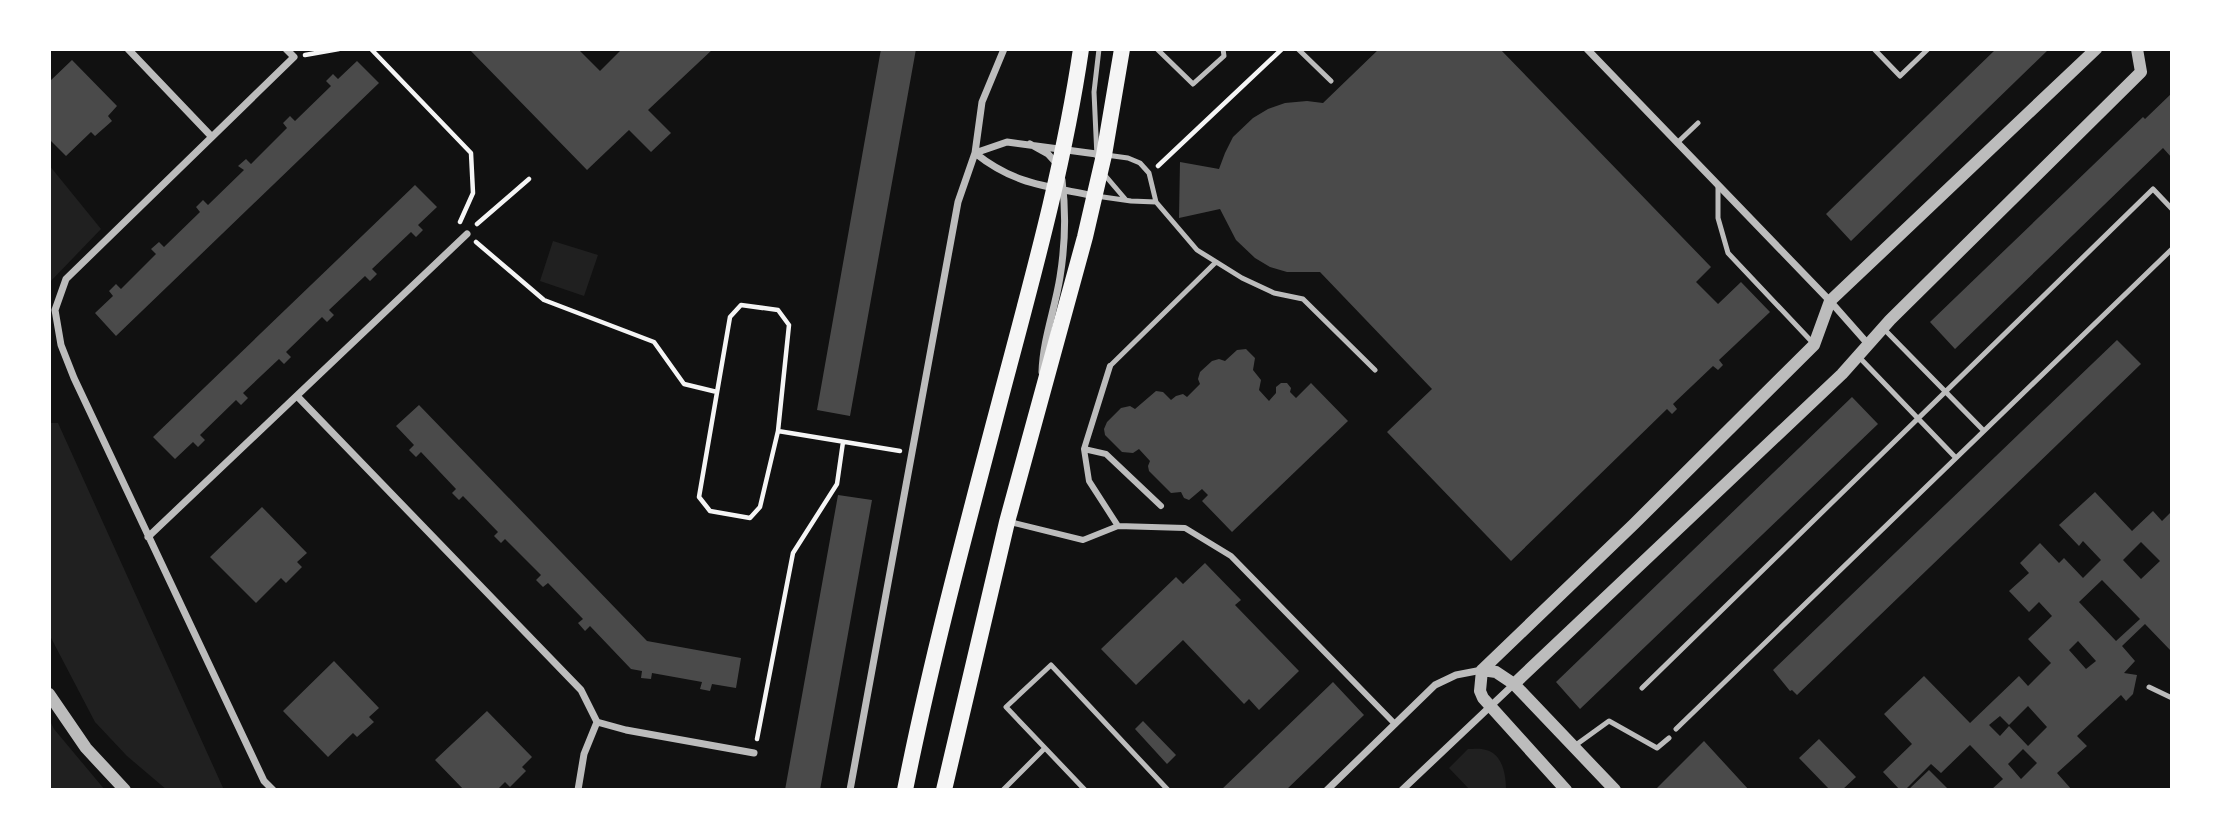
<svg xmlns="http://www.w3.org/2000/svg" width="2221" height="839" font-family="Rubik,sans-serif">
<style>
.green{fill:#202020}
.building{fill:#4a4a4a;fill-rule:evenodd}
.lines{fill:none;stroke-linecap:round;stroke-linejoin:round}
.path{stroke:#f5f5f5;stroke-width:4.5}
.service{stroke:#bcbcbc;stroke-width:5}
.pedestrian{stroke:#bcbcbc;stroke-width:6}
.minor{stroke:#bcbcbc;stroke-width:7}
.tertiary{stroke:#bcbcbc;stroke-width:12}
.primary{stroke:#f5f5f5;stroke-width:16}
</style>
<rect width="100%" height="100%" fill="#111"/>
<path class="green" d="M 49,165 L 101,229 L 49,283 Z
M 553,241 L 598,255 L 584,296 L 540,281 Z
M 49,423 L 58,423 L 224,790 L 167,790 L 127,756 L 95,722 L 49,634 Z
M 49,719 L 54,729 L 105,790 L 49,790 Z
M 1468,749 C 1473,749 1481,748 1486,750 C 1503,754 1506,776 1506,790 L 1470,790 L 1449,768 Z"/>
<path class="building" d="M 469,49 L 578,49 L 600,71 L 622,49 L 713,49 L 648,110 L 671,133 L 651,152 L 629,130 L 587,170 Z
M 881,49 L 916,49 L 850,416 L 817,410 Z
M 1379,49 L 1500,49 L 1711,267 L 1696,282 L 1718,304 L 1741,282 L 1770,312 L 1719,360 L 1723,365 L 1718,370 L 1713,366 L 1673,404 L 1677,409 L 1672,414 L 1667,409 L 1511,561 L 1387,432 L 1432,389 L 1320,272 L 1287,272 L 1270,267 L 1255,258 L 1236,240 L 1220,209 L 1179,218 L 1180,162 L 1219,169 L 1225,153 L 1233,137 L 1253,118 L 1268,109 L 1285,103 L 1307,101 L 1323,103 Z
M 1996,49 L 2049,49 L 1851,241 L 1826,214 Z
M 72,60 L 117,106 L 108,116 L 112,121 L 95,136 L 91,132 L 66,156 L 49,139 L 49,82 Z
M 357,61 L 379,83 L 116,336 L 95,313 L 113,296 L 109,291 L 116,284 L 121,289 L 156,254 L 151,249 L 159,242 L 164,247 L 200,212 L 196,207 L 203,200 L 208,205 L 244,170 L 238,166 L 246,159 L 251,164 L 287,128 L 283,123 L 290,116 L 295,121 L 331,86 L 326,81 L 333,74 L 338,79 Z
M 2172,93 L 2172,158 L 2163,148 L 1955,349 L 1930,322 L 2143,117 L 2145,119 Z
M 415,185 L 437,207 L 418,225 L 423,230 L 416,237 L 411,232 L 372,269 L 377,274 L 370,281 L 365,276 L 329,310 L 334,315 L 327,322 L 322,317 L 286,352 L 291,357 L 284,364 L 279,359 L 243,393 L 248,398 L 241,405 L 236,400 L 200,435 L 205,440 L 198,447 L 193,442 L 175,459 L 153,437 Z
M 2117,340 L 2141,364 L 1797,695 L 1792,690 L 1790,691 L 1773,670 Z
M 1246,349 L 1255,358 L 1253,370 L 1261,380 L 1259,390 L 1269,401 L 1276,393 L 1276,387 L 1281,383 L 1287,383 L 1291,388 L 1290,392 L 1296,398 L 1311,383 L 1348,421 L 1232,532 L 1202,501 L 1208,495 L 1202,489 L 1189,500 L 1184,498 L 1181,492 L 1171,493 L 1149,471 L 1148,466 L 1150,461 L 1139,449 L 1133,453 L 1122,452 L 1105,435 L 1104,429 L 1107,422 L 1121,408 L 1130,406 L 1135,409 L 1156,391 L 1163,392 L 1171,400 L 1176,396 L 1183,394 L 1187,397 L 1200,384 L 1198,379 L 1200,372 L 1212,361 L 1219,359 L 1225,361 L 1237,350 Z
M 1852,397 L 1878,424 L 1580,709 L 1556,682 Z
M 419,405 L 647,641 L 741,658 L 736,688 L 712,684 L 710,691 L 700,689 L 702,682 L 652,673 L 651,679 L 641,678 L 642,671 L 631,669 L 590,626 L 585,631 L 578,623 L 583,619 L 548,583 L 543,587 L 536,580 L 541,575 L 505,539 L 501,543 L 494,536 L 498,532 L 463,496 L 459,500 L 452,493 L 456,489 L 421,452 L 416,457 L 409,450 L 414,445 L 396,426 Z
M 2095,492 L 2132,531 L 2153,511 L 2162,521 L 2172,511 L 2172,652 L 2145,624 L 2122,646 L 2135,661 L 2124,673 L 2137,675 L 2133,694 L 2126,701 L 2121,695 L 2077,736 L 2087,746 L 2057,773 L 2072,790 L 1991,790 L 2003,779 L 1970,745 L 1941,773 L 1931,764 L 1905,790 L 1900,790 L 1883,772 L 1912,744 L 1884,714 L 1924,676 L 1970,723 L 2019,676 L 2028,686 L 2051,663 L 2028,639 L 2052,616 L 2039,602 L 2029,612 L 2009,591 L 2029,573 L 2020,563 L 2040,543 L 2059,563 L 2064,558 L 2083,578 L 2101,560 L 2083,541 L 2079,546 L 2059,525 ZM 2141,542 L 2160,561 L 2141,579 L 2123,560 ZM 2102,580 L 2140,619 L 2116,641 L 2079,602 ZM 2078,641 L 2096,661 L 2086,669 L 2069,650 ZM 2028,706 L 2047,727 L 2028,746 L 2009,726 L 2000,736 L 1989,725 L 2000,716 L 2009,725 ZM 2023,749 L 2037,763 L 2021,779 L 2008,764 Z
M 838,495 L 872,500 L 820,790 L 785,790 Z
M 262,507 L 307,553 L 297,562 L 302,567 L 286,583 L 281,578 L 256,603 L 210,557 Z
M 1205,563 L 1241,600 L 1235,605 L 1299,671 L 1259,710 L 1249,699 L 1244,704 L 1183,640 L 1136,685 L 1101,649 L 1176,577 L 1183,584 Z
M 334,661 L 379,708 L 369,717 L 374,722 L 357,737 L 353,733 L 328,757 L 283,711 Z
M 1333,682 L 1364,715 L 1286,790 L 1221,790 Z
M 487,711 L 532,757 L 522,767 L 526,771 L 510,787 L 505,782 L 497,790 L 464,790 L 435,760 Z
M 1143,721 L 1176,755 L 1167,764 L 1135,729 Z
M 1819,739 L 1856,777 L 1842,790 L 1830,790 L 1799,758 Z
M 1704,741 L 1749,790 L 1658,790 L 1656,789 Z
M 1929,770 L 1949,790 L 1908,790 Z"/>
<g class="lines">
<path class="path" d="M 371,49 L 471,153 L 473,193 L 460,222
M 305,55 L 339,49
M 1158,166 L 1282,49
M 477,224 L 529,179
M 476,242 L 544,300 L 654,342 L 684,384 L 717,392
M 778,431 L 789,325 L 778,310 L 741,305 L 730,317 L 699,497 L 710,511 L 750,518 L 760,507 L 778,431 L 900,451
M 757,739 L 793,553 L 837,484 L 843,442"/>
<path class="service" d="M 1157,49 L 1193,84 L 1224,56 L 1223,49
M 1298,49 L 1331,81
M 1874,49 L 1900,76 L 1928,49
M 1677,143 L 1698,123
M 1106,155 L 1128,158 L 1140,163 L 1149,173 L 1156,202 L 1197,250 L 1242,278 L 1274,293 L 1303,299 L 1375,370
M 1097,157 L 1094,92 L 1099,49
M 1103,173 L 1126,200
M 1718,185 L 1718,218 L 1728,253 L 1813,343
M 1096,196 L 1131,201 L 1156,202
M 1883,328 L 1984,431
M 1858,356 L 1956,458
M 1110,366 L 1216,262
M 2149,687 L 2172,698
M 1642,688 L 2153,189 L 2172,209
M 1676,729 L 2172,249
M 1573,747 L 1609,721 L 1657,748 L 1669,738
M 1003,790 L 1045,748
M 1085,790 L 1006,707 L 1051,665 L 1168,790"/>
<path class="pedestrian" d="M 1110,366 L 1084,449 L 1089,481 L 1118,526 L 1185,528 L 1231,556 L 1395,724
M 1084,449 L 1106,454 L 1161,506
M 1010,522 L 1083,540 L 1118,526"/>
<path class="minor" d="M 128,49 L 211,136
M 1587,49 L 1830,301 L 1868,344
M 1030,144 L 1048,154 L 1058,165
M 975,153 L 1007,142 L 1104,155
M 975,153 C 1015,185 1047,186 1094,196
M 1042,372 C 1043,339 1055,309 1060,277 C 1065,246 1066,211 1062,180
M 297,396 L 581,690 L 597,722
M 148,537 L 467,234
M 597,722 L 626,730 L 754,753
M 273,790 L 264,781 L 74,378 L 61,345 L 55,310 L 66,279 L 294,57 L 286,49
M 578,790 L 584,754 L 597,722
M 850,790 L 958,202 L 975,153 L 982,102 L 1004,49
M 1327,790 L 1435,685 L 1456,675 L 1482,670
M 1402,790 L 1514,684"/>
<path class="tertiary" d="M 1482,670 L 1634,524 L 1814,345 L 1830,301 L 2096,49
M 1482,670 L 1496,672 L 1514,684 L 1615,790
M 1482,670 L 1480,691 L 1483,698 L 1566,790
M 1514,684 L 1842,374 L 1890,320 L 2141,72 L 2137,49
M 49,694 L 86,748 L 125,790"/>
<path class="primary" d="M 905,790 C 932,655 968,522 1003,389 C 1033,276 1064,165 1081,49
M 944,790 L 1007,522 L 1085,237 L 1104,155 L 1122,49"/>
</g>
<rect width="2221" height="839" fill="none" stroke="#ffffff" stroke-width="102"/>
</svg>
